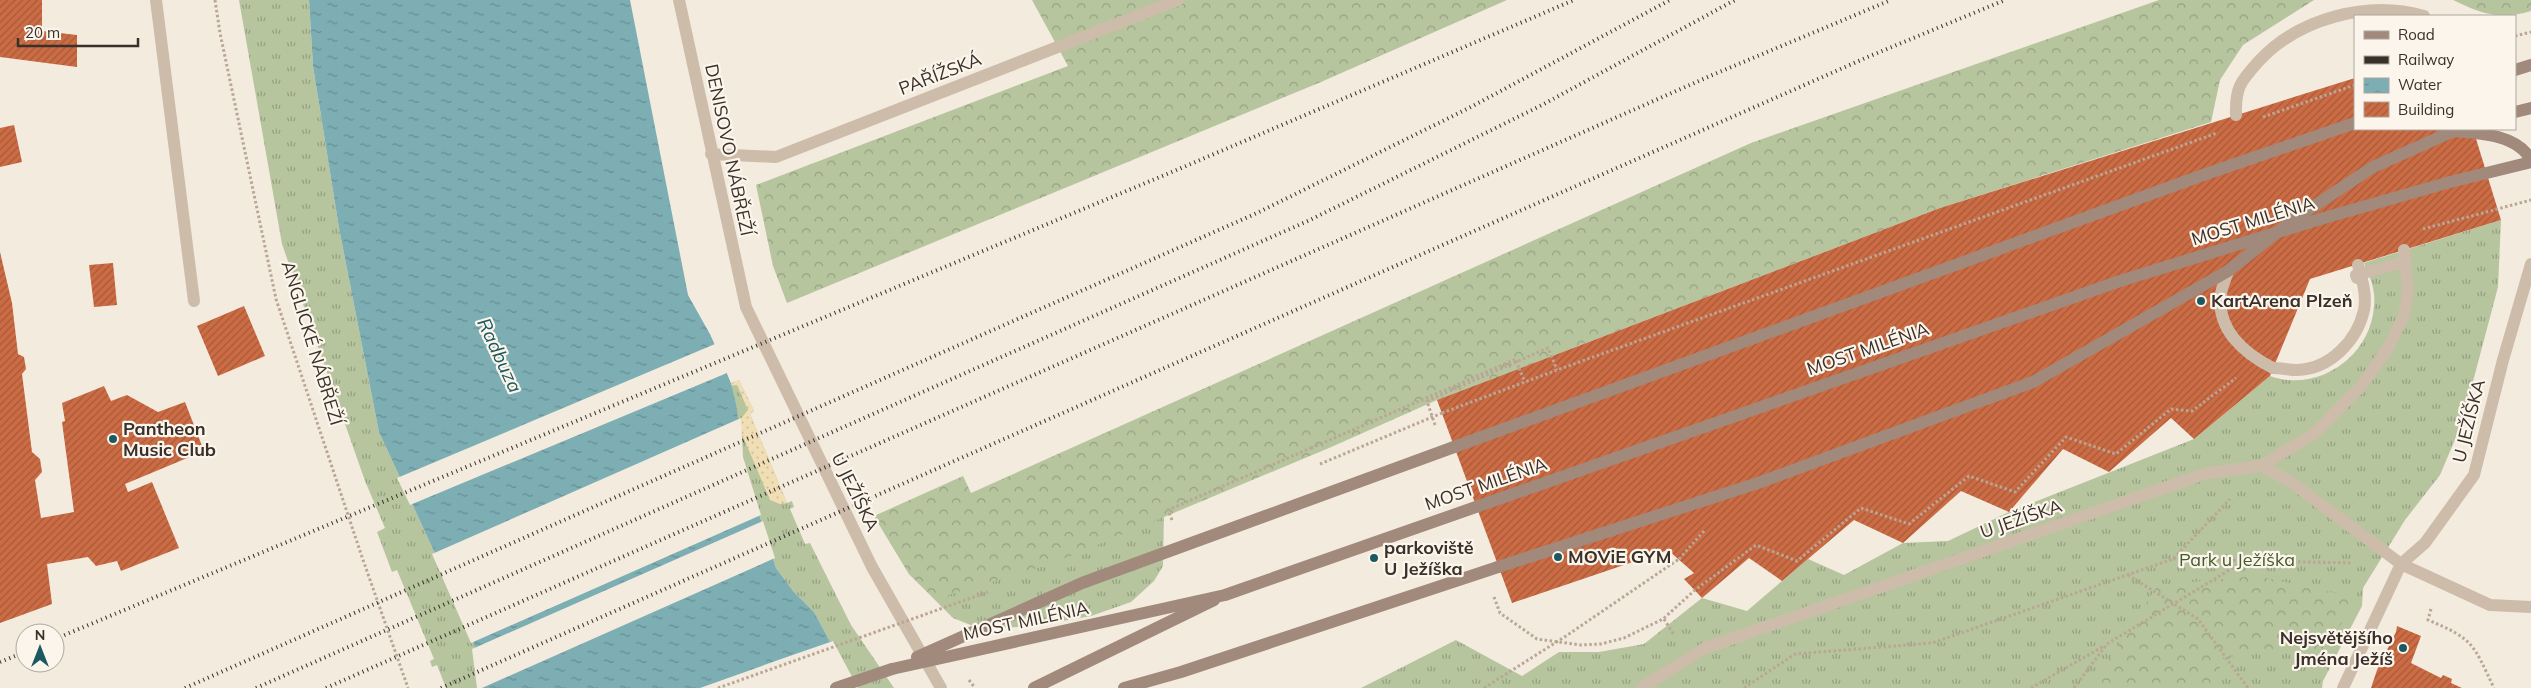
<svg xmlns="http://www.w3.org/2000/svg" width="2531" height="688" font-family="Mulish,sans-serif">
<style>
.grass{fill:url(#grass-tufts)}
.forest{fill:url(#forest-crowns)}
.sand{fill:url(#sand-dots)}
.water{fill:url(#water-ripples)}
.pier{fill:#f4ebdf}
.building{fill:url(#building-hatch)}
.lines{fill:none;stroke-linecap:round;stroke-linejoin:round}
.path{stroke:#b9a694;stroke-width:3;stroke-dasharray:2.5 2.5;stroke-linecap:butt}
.lane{stroke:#cdbcaa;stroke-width:12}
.street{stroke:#cdbcaa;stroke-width:12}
.secondary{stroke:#a18a7b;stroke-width:12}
.rail{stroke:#3a302a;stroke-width:4;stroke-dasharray:1 4;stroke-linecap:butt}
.path-bridge{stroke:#b9a694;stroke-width:3;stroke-dasharray:2.5 2.5;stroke-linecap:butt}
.lane-bridge{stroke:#cdbcaa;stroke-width:12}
.secondary-bridge{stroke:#a18a7b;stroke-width:12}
.poi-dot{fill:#1c585f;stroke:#fbf5ec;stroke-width:2}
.labels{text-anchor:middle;stroke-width:4.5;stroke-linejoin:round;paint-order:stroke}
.street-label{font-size:18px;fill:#3a302a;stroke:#fbf5ec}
.poi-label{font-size:18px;font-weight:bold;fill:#3a302a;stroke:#fbf5ec;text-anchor:start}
.park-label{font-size:18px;fill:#475a2c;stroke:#fbf5ec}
.water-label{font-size:19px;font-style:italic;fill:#1c585f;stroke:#fbf5ec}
</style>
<defs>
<pattern id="grass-tufts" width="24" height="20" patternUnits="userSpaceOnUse" patternTransform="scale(1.25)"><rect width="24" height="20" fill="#b6c59e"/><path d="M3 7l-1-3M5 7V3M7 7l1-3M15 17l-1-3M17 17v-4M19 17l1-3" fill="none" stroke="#95a081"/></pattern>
<pattern id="forest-crowns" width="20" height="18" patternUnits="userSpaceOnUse" patternTransform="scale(1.25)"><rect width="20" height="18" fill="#b6c59e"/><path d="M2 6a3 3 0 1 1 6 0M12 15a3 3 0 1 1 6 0" fill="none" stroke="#95a081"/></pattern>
<pattern id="sand-dots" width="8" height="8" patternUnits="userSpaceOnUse" patternTransform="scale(1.25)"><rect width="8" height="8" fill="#f1deb5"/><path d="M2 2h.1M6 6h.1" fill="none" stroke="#cfbf9c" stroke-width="1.8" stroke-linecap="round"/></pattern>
<pattern id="water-ripples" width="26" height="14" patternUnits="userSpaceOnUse" patternTransform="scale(1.25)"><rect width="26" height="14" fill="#7caeb3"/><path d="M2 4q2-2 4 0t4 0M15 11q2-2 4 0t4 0" fill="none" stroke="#678e92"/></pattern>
<pattern id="building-hatch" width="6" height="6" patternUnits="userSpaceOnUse" patternTransform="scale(1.25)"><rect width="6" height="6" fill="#cc6c45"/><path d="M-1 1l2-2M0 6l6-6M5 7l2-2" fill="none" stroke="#a7593a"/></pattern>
</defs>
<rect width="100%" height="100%" fill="#f4ebdf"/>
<path class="grass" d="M 239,0 L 309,0 L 313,66 L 339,228 L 379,432 L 473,636 L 480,688 L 446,688 L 437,665 L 432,667 L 430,661 L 434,659 L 397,570 L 392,572 L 377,532 L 385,528 L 365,481 L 282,244 Z
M 2501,220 L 2498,287 L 2462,423 L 2440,475 L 2405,520 L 2363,588 L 2362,606 L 2323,681 L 2322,688 L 1361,688 L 1456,640 L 1522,676 L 1559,652 L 1599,652 L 1644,644 L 1702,598 L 1747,611 L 1808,559 L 1844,575 L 1903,543 L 1948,541 L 2009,512 L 2194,439 L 2270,376 C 2318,393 2370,357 2374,307 C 2376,291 2370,276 2364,263 Z
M 739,380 L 754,411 L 750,414 L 787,503 L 792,501 L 794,507 L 790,509 L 805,544 L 810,543 L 851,625 L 894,688 L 855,688 L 814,612 L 793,591 L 776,568 L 741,457 L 731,383 Z
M 1164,512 L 1163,566 L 1154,581 L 1131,602 L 1091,616 L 1034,626 L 981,629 L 953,618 L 909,574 L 874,516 Z"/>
<path class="forest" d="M 1032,0 L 1507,0 L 1321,82 L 787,303 L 773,266 L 756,185 L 1068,66 Z
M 2159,0 L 2314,0 L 2243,45 L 2220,80 L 2211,122 L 1940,208 L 1437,400 L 1329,448 L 1054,563 L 935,599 L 909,574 L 874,516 L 963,476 L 971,493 L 1751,143 Z
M 2453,0 L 2531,0 L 2531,11 C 2501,20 2481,14 2453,0 Z
M 2257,576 L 2358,598 L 2320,656 L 2296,646 L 2223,658 L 2213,688 L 2090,688 L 2158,585 Z"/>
<path class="sand" d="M 711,336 L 731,383 L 739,380 L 754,411 L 750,414 L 787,503 L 780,504 L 770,500 L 739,427 L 739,421 L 748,410 L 737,385 L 727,386 L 712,344 Z"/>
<path class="water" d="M 309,0 L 630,0 L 688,295 L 711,336 L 731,383 L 737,409 L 741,457 L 776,568 L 793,591 L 814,612 L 855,688 L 480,688 L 473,636 L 379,432 L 339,228 L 313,66 Z"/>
<path class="pier" d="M 714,335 L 733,382 L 731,383 L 727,373 L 410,505 L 397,478 L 715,344 L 711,336 Z
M 741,418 L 743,457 L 761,515 L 471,643 L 432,554 Z
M 763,521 L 775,558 L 482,688 L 477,688 L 472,649 Z
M 833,641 L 858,688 L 700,688 L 784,658 Z"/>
<path class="building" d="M 0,0 L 42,0 L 42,31 L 77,35 L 77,67 L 0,57 Z
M 2355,78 L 2355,129 L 2473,129 L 2501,220 L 2310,279 L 2270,376 L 2194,439 L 2171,418 L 2109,472 L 2063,449 L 2009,512 L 1961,491 L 1903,543 L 1854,520 L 1782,581 L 1749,558 L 1702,598 L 1684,579 L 1694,573 L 1668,550 L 1512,603 L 1437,400 L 1940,208 Z
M 14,125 L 22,162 L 0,167 L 0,128 Z
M 0,252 L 12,303 L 18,354 L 24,357 L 26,369 L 22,374 L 32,452 L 40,459 L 42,472 L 35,480 L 41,518 L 74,512 L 62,422 L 65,421 L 62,403 L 104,386 L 111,401 L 127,395 L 158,412 L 185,402 L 204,451 L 125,484 L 128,492 L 152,482 L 179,548 L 121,571 L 117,561 L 96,566 L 88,557 L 47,564 L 52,604 L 0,623 Z
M 113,263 L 117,305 L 94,307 L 89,265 Z
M 244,306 L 265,356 L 218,376 L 197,326 Z
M 2397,626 L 2421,636 L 2411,663 L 2441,678 L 2443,675 L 2452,679 L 2451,683 L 2462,688 L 2371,688 L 2377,670 L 2396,632 Z"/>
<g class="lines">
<path class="path" d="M 215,0 L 220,33 L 276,299 L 362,557 L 408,688
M 2515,36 L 2531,32
M 2263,117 L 2355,85
M 2423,229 L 2531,200
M 1519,368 L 1525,382
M 1442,413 L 1557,370 L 2217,133
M 1435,425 L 1427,401 L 1548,348 L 1557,370
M 1172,520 L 1168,510 L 1311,448
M 1679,559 L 1705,530
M 2173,559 L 2352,563
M 2128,575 L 2198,619 L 2248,688
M 1494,597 L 1500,613 L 1537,639 L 1581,645 L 1601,644 L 1624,638 L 1663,619 L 1695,590 L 1756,545 L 1797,561 L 1861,508 L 1909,524 L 1969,476 L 2015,492 L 2066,437 L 2116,454 L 2171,409 L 2192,411 L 2236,378
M 2431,609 L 2428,620 C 2474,639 2473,644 2494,688
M 1664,619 L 1674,635
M 969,680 L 975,688
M 1744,688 L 1795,654 L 1932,643 L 2173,559 L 2230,499
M 2031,688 L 2104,646
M 2074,688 L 2107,644 L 2246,560"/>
<path class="lane" d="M 2236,115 C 2235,87 2241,81 2259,61 C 2299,18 2368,0 2424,16
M 2228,271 C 2226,278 2222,286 2221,294 C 2216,330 2245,354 2273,368
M 2357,278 L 2356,275 L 2405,262
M 2261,466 L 2315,433 L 2362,385 L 2388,348 L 2404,315 L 2408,291 L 2404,250
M 2401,564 L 2490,605 L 2531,607"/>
<path class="street" d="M 156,0 L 194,301
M 679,0 L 746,307 L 872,567 L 941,688
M 711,154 L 776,157 L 1178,0
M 1641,688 L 1705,648 L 2207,473 L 2261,466 L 2291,482 L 2401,564
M 2343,688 L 2401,564 L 2425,543 L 2474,475 L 2503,360 L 2531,264"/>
<path class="secondary" d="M 2515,70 L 2531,65
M 2515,112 L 2531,108
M 2451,131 C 2478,133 2517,134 2531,160
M 1454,447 L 2206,174 L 2355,123
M 1498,567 L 1758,483 L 2033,382 L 2228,271 L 2293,220 L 2373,167 L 2458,129
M 836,688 L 892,669
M 1034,688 L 1214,600"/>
<path class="rail" d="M 55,639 L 1179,169 L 1574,0
M 0,662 L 25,652
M 185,688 L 1257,213 L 1469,108 L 1670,0
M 256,688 L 1310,220 L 1542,105 L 1735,0
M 326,688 L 1710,76 L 1891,0
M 441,688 L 1870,56 L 2005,0"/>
<path class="path-bridge" d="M 1311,448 L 1516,359 L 1519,368
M 1320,464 L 1442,413
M 718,688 L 988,592
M 1484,688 L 1566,636 L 1679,559"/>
<path class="lane-bridge" d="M 2273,368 C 2281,368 2289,370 2297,370 C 2330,369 2357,341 2364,310 C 2367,295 2362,279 2358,265"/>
<path class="secondary-bridge" d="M 917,657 L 1082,583 L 1454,447
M 892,669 L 1225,595 L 2120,281 L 2317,220 L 2450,182 L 2531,162
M 1124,688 L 1181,672 L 1498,567"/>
</g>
<g class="poi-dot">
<circle cx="2201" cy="301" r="5"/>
<circle cx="113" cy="439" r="5"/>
<circle cx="1558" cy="557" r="5"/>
<circle cx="1374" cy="558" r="5"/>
<circle cx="2403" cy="648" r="5"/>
</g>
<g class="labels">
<g class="street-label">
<text transform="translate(940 74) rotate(-21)" y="6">PAŘÍŽSKÁ</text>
<text transform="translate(729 150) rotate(78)" y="6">DENISOVO NÁBŘEŽÍ</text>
<text transform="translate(2253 221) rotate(-17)" y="6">MOST MILÉNIA</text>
<text transform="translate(312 343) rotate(73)" y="6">ANGLICKÉ NÁBŘEŽÍ</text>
<text transform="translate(1868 349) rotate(-19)" y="6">MOST MILÉNIA</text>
<text transform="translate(2469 421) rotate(-76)" y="6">U JEŽÍŠKA</text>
<text transform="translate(1486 484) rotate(-19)" y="6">MOST MILÉNIA</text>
<text transform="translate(855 492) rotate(64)" y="6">U JEŽÍŠKA</text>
<text transform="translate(2021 519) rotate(-19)" y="6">U JEŽÍŠKA</text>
<text transform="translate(1026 621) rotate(-12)" y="6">MOST MILÉNIA</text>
</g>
<g class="poi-label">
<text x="2211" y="307">KartArena Plzeň</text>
<text x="123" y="435">Pantheon<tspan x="123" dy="21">Music Club</tspan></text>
<text x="1384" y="554">parkoviště<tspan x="1384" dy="21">U Ježíška</tspan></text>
<text x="1568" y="563">MOViE GYM</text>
<text x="2393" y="644" text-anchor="end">Nejsvětějšího<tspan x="2393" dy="21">Jména Ježíš</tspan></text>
</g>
<g class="park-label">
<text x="2237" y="566">Park u Ježíška</text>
</g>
<g class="water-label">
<text transform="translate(500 355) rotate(65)" y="7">Radbuza</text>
</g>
</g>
<rect x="2354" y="15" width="162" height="115" fill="#fbf5ec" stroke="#aea69e"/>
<rect x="2364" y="31" width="25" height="8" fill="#a18a7b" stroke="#aea69e"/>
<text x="2398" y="40" font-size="15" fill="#3a302a">Road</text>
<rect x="2364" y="56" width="25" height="8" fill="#3a302a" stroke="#aea69e"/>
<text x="2398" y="65" font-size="15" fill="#3a302a">Railway</text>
<rect x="2364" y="78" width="25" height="15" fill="url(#water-ripples)" stroke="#aea69e"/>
<text x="2398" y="90" font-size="15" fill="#3a302a">Water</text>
<rect x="2364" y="102" width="25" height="15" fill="url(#building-hatch)" stroke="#aea69e"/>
<text x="2398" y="115" font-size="15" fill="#3a302a">Building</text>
<g transform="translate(40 648)"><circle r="24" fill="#fbf5ec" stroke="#aea69e"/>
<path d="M0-4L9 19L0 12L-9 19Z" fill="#1c585f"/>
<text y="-8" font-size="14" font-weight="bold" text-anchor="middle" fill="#3a302a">N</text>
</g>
<path d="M18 38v8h120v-8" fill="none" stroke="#3a302a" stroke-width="2.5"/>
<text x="25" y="38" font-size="15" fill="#3a302a" stroke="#fbf5ec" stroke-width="4" paint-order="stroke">20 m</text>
</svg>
